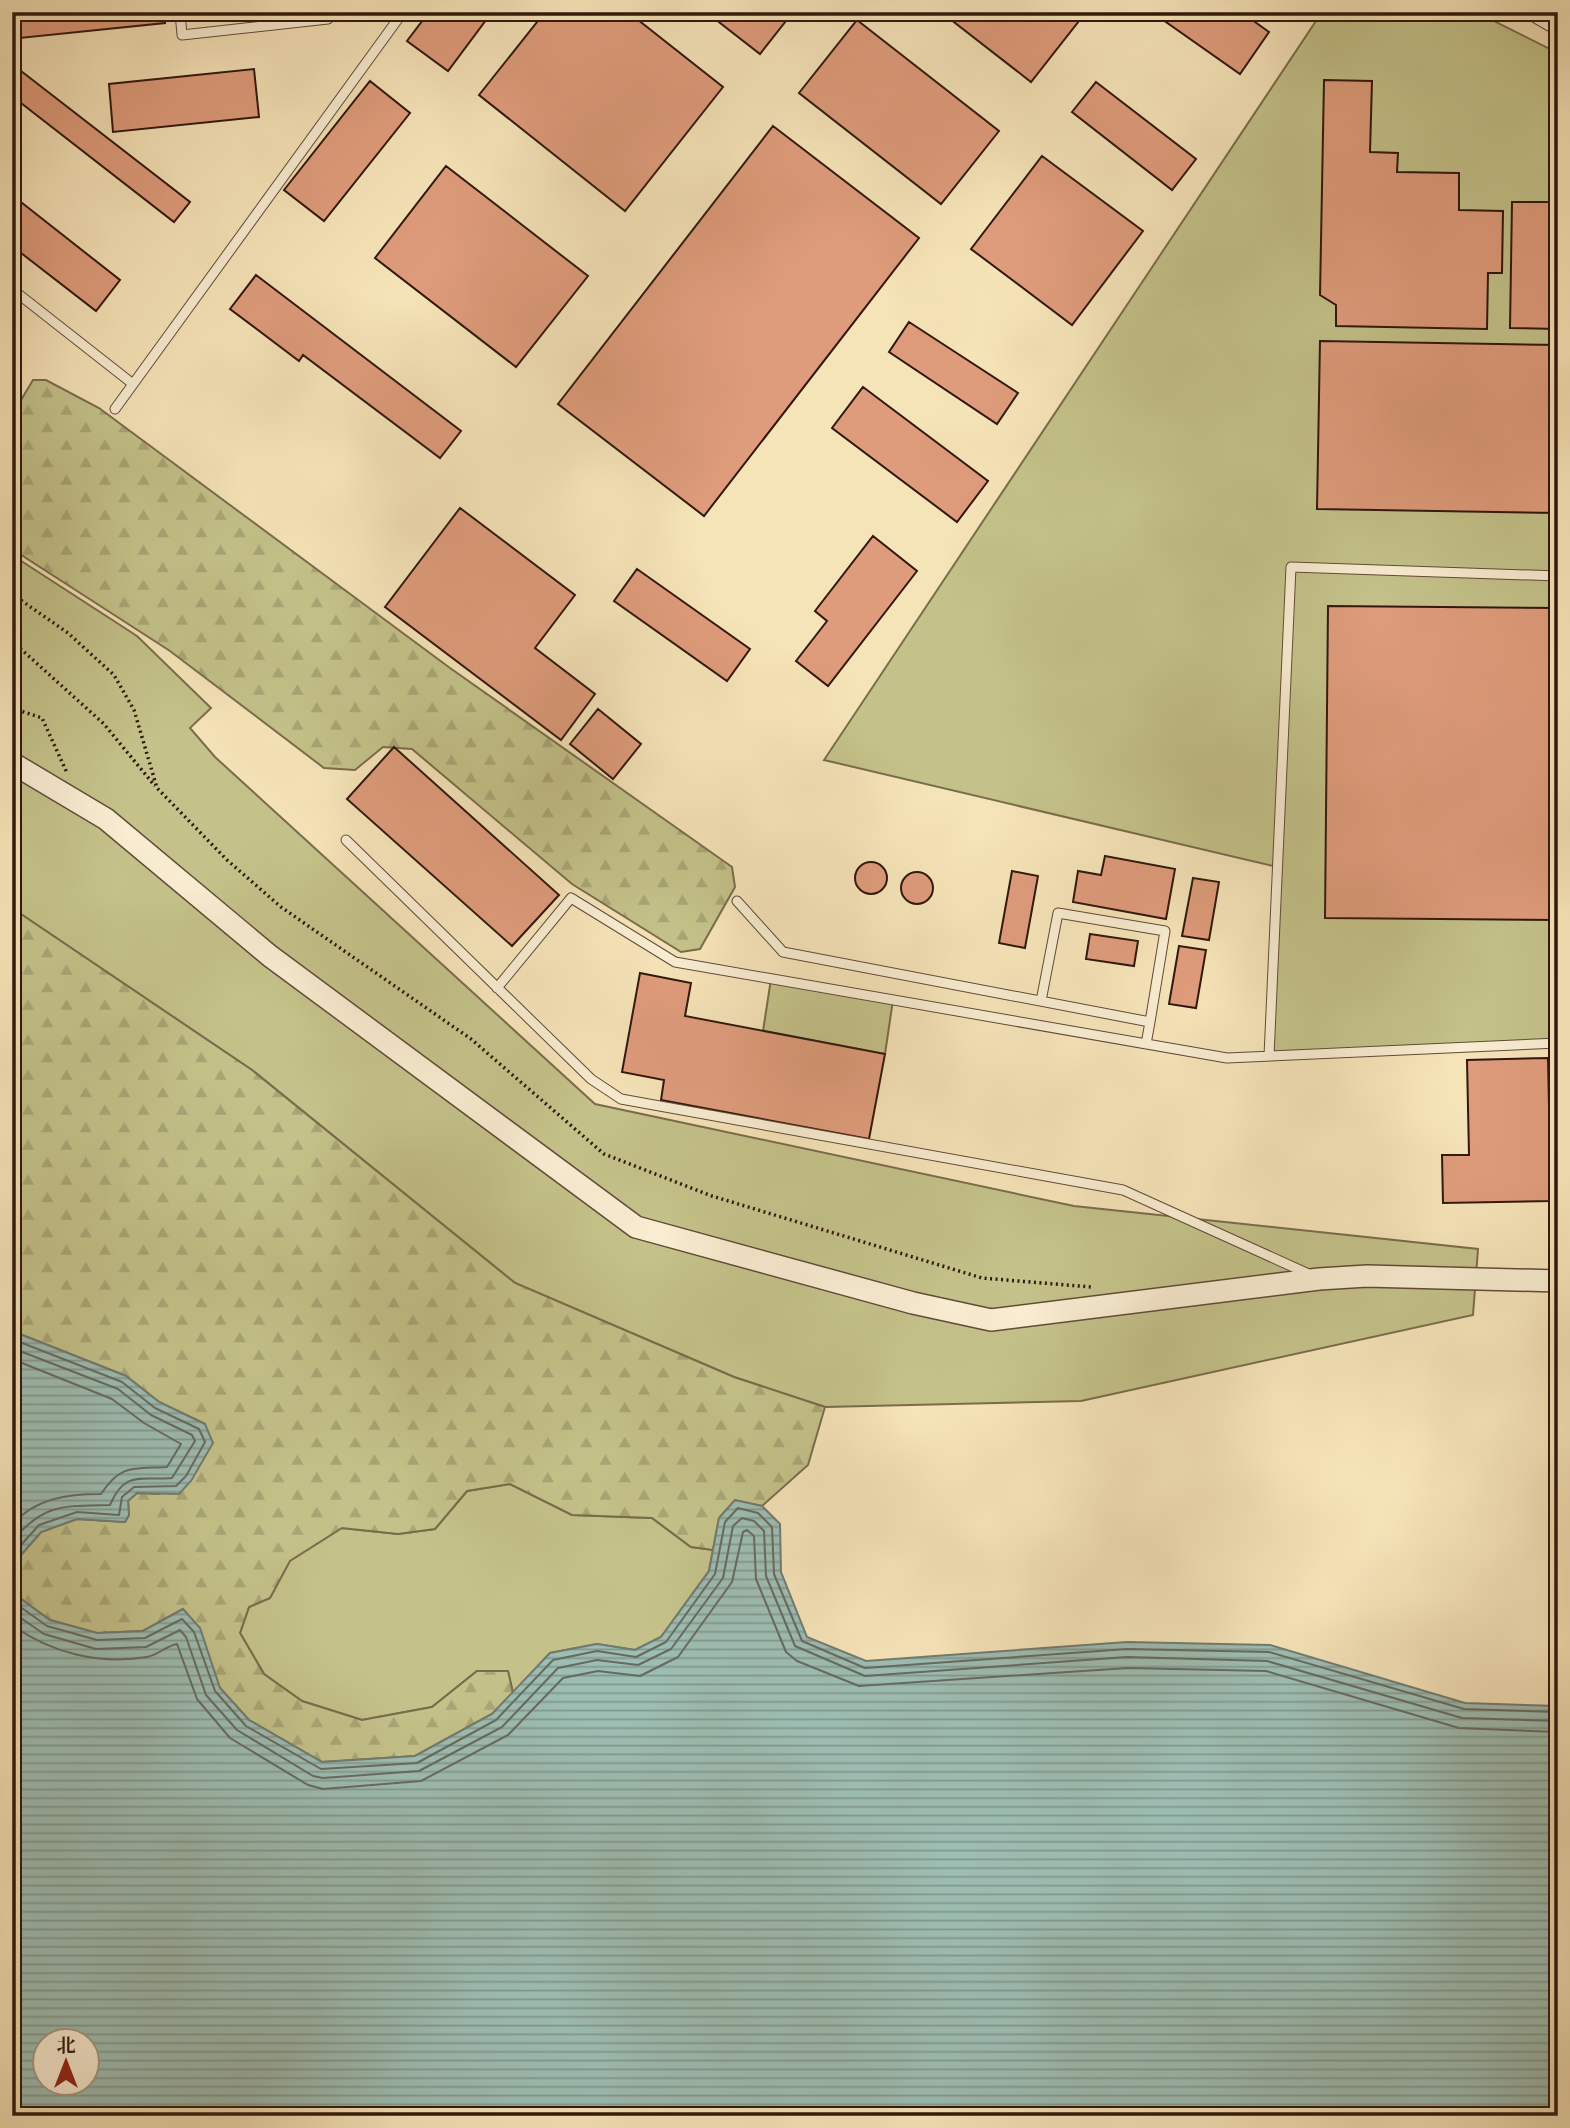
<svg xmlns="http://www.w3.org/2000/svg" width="1570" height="2128" font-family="'IM FELL English','Noto Serif SC',serif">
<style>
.grass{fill:#c4c28a;stroke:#7a6c4c;stroke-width:2}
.forest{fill:url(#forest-firs);stroke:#7a6c4c;stroke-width:2}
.water{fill:url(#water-rules);stroke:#727b71;stroke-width:2;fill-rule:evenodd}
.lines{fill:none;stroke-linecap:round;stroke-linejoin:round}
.shore{stroke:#676a60;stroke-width:2}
.building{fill:#df9c7c;stroke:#31170e;stroke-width:2}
.service-casing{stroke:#624a39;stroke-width:11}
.minor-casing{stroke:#624a39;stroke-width:20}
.tertiary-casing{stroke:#624a39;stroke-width:24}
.path{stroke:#31170e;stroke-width:3.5;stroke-dasharray:2 3.5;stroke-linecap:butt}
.service{stroke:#f9edd2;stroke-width:9}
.minor{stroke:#f9edd2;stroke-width:18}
.tertiary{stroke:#f9edd2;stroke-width:21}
</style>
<defs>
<pattern id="forest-firs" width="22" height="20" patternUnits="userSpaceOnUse" patternTransform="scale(1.75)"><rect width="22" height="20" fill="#c4c28a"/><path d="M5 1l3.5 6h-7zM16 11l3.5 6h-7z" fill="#a9a676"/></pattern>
<pattern id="water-rules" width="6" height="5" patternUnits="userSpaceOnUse" patternTransform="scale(1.75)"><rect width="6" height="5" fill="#9dbeb3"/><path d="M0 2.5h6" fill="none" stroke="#819990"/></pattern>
</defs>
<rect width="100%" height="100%" fill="#f6e4b9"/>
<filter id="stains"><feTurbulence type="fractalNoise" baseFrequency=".00286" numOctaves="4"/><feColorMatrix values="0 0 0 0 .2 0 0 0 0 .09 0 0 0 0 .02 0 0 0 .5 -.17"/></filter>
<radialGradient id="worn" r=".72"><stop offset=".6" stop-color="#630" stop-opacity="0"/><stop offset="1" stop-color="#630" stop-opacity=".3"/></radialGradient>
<path class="grass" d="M 1322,12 L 1476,12 L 1558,53 L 1558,1043 L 1269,1056 L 1277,867 L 824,760 Z
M 12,555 L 137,636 L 211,708 L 190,728 L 215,757 L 595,1104 L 1074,1206 L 1478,1249 L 1473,1315 L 1081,1401 L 825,1407 L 734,1377 L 515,1283 L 252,1070 L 12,908 Z
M 771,979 L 893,1000 L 885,1054 L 763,1031 Z
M 510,1484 L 572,1515 L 652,1518 L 691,1547 L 713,1550 L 709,1571 L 661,1637 L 635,1650 L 597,1644 L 550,1653 L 513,1693 L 508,1672 L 477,1671 L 432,1707 L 362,1720 L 302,1701 L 264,1674 L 240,1633 L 249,1607 L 270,1598 L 289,1561 L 341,1528 L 398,1534 L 435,1529 L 467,1491 Z"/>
<path class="forest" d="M 33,380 L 46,380 L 99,408 L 450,668 L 732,867 L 735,887 L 700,949 L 681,952 L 572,884 L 412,749 L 383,747 L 355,770 L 324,768 L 170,651 L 12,549 L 12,415 Z
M 12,908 L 252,1070 L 515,1283 L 734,1377 L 825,1407 L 808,1465 L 762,1506 L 735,1500 L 719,1518 L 713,1550 L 691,1547 L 652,1518 L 572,1515 L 510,1484 L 467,1491 L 435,1529 L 398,1534 L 342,1528 L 290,1561 L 270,1598 L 249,1607 L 240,1633 L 264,1674 L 302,1701 L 362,1720 L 432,1707 L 477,1671 L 508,1671 L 513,1693 L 492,1714 L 415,1756 L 322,1762 L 249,1720 L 220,1688 L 183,1609 L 143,1631 L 97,1633 L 50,1620 L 13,1593 L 14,1563 L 41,1532 L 77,1519 L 125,1522 L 129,1515 L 128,1501 L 137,1493 L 159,1494 L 205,1424 L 159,1402 L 126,1376 L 12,1331 Z"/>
<path class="water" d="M 12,1331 L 126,1376 L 159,1402 L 205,1424 L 213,1443 L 191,1481 L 179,1494 L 137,1493 L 128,1501 L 129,1515 L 125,1522 L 77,1519 L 41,1532 L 14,1563 L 13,1593 L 50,1620 L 97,1633 L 143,1631 L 183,1609 L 200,1628 L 220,1688 L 249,1720 L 322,1762 L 415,1756 L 492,1714 L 550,1653 L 597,1644 L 635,1650 L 661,1637 L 709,1571 L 719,1518 L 735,1500 L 762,1506 L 780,1524 L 781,1572 L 807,1637 L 866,1661 L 1127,1642 L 1270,1645 L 1465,1703 L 1558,1706 L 1558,2116 L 12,2116 ZM 46,2040 L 88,2040 L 88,2082 L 46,2082 Z"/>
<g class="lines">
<path class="shore" d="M 12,1339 L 122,1382 L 155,1408 L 199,1429 L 205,1442 L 186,1476 L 176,1486 L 134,1487 L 122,1497 L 119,1515 L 77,1512 L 39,1525 L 12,1555
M 12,1348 L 118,1389 L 151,1415 L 192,1435 L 195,1441 L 172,1478 C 140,1481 125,1470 110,1505 C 64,1506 44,1503 12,1541
M 12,1359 L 112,1399 L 144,1423 L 181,1444 L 167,1467 C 135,1469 121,1463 101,1494 C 68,1494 35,1498 12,1525
M 12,1601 L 47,1626 L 97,1640 L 145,1638 L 182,1619 L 194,1632 L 215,1691 L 246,1726 L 321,1769 L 417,1763 L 496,1720 L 553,1660 L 597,1651 L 636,1657 L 666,1642 L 715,1574 L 725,1522 L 738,1508 L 758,1513 L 772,1527 L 774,1574 L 802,1641 L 865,1668 L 1127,1649 L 1269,1652 L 1464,1709 L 1558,1712
M 12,1612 L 44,1634 L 96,1649 L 146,1647 L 180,1630 L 186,1637 L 206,1695 L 237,1730 L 313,1776 L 323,1778 L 419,1771 L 502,1727 L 558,1668 L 597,1660 L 638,1665 L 671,1649 L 723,1578 L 733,1526 L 742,1518 L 754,1521 L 764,1531 L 766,1576 L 795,1646 L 865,1676 L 1127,1657 L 1267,1661 L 1462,1718 L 1558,1721
M 12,1625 C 51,1653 99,1665 147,1657 C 158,1655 166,1646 177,1644 L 197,1699 L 230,1738 L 308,1785 L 323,1789 L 421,1781 L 508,1735 L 563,1678 L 598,1671 L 640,1676 L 678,1657 L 732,1582 L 743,1532 L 747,1530 L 754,1536 L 756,1579 L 786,1652 L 797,1661 L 859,1686 L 1128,1668 L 1266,1671 L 1459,1728 L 1558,1732"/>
</g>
<path class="building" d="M 17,12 L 164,12 L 165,23 L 20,38 Z
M 429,12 L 492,12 L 448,71 L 407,41 Z
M 545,12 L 628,12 L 723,87 L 625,211 L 479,95 Z
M 706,12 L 793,12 L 760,54 Z
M 941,12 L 1086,12 L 1031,82 Z
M 1158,12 L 1241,12 L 1269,32 L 1240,74 L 1156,15 Z
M 857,20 L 999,131 L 941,204 L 799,93 Z
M 12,64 L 190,202 L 174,222 L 12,96 Z
M 254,69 L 259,117 L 113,132 L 109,84 Z
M 1324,80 L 1372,81 L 1370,152 L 1398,153 L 1397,172 L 1459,173 L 1459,210 L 1503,211 L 1502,273 L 1488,273 L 1487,329 L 1336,326 L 1336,305 L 1320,295 Z
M 370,81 L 410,113 L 324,221 L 284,190 Z
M 1096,82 L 1196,159 L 1172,190 L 1072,112 Z
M 773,126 L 919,238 L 704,516 L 558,404 Z
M 1042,156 L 1143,231 L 1072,325 L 971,249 Z
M 446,166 L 588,276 L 516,367 L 375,258 Z
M 12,195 L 120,280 L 96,311 L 12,246 Z
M 1512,202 L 1558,202 L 1558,329 L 1510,328 Z
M 256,275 L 461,431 L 440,458 L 303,355 L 299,361 L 230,309 Z
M 909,322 L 1018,393 L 997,424 L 889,352 Z
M 1320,341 L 1558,345 L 1558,513 L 1317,509 Z
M 863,387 L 988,481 L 957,522 L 832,428 Z
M 460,508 L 575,595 L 535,648 L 595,694 L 561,740 L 385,607 Z
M 873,536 L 917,571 L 828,686 L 796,661 L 827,621 L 815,611 Z
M 637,569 L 750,649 L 727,681 L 614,601 Z
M 1328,606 L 1558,608 L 1558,920 L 1325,918 Z
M 598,709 L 641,744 L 613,779 L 570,744 Z
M 394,747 L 559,895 L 512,946 L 347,799 Z
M 1105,856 L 1175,869 L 1166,919 L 1073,902 L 1078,871 L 1101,875 Z
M855 878a16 16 0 1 1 32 0a16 16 0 1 1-32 0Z
M 1012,871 L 1038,876 L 1025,948 L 999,943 Z
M901 888a16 16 0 1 1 32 0a16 16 0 1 1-32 0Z
M 1193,878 L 1219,882 L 1209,940 L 1182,936 Z
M 1090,934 L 1138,941 L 1134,966 L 1086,959 Z
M 1179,946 L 1206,950 L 1196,1008 L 1169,1004 Z
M 640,973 L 691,983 L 685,1016 L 885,1054 L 869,1139 L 661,1100 L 664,1080 L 622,1072 Z
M 1548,1058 L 1551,1201 L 1443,1203 L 1442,1155 L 1469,1155 L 1467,1060 Z"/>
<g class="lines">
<g class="service-casing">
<path id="service" d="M 180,12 L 182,35 L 328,19 L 333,12
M 12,289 L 133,384
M 115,409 L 403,12
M 346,840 L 591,1079 L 621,1099 L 1123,1190 L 1311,1275
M 737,901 L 783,952 L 1150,1022 L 1146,1044
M 497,988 L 571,898 L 675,962 L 1227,1058 L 1558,1043
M 1041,1001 L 1058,913 L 1165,931 L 1150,1022
M 1269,1056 L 1291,567 L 1558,576"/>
</g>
<g class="minor-casing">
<path id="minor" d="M 1534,12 L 1558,26"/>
</g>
<g class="tertiary-casing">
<path id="tertiary" d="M 12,763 L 106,819 L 270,956 L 636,1227 L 913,1303 L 991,1320 L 1319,1279 L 1367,1276 L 1558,1281"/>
</g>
<path class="path" d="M 12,594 L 68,633 L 114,675 L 134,710 L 157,788 L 227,860 L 281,907 L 471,1039 L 604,1154 L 712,1196 L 982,1278 L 1091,1287
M 12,641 L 104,724 L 155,786
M 12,708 L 42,718 L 67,773"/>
<use href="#service" class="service"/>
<use href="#minor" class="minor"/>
<use href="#tertiary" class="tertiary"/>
</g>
<rect width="1570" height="2128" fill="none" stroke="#f6e4b9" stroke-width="42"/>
<rect x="14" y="14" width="1542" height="2100" fill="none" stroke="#31170e" stroke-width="3.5"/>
<rect x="21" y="21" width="1528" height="2086" fill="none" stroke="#31170e" stroke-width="2"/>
<g transform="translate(66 2062)"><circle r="33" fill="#f9edd2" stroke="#a99784" stroke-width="2"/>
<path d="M0-5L12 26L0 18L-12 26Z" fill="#8f2418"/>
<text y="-10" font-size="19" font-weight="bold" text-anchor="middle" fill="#31170e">北</text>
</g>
<rect width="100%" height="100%" filter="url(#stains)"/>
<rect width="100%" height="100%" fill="url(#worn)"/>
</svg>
